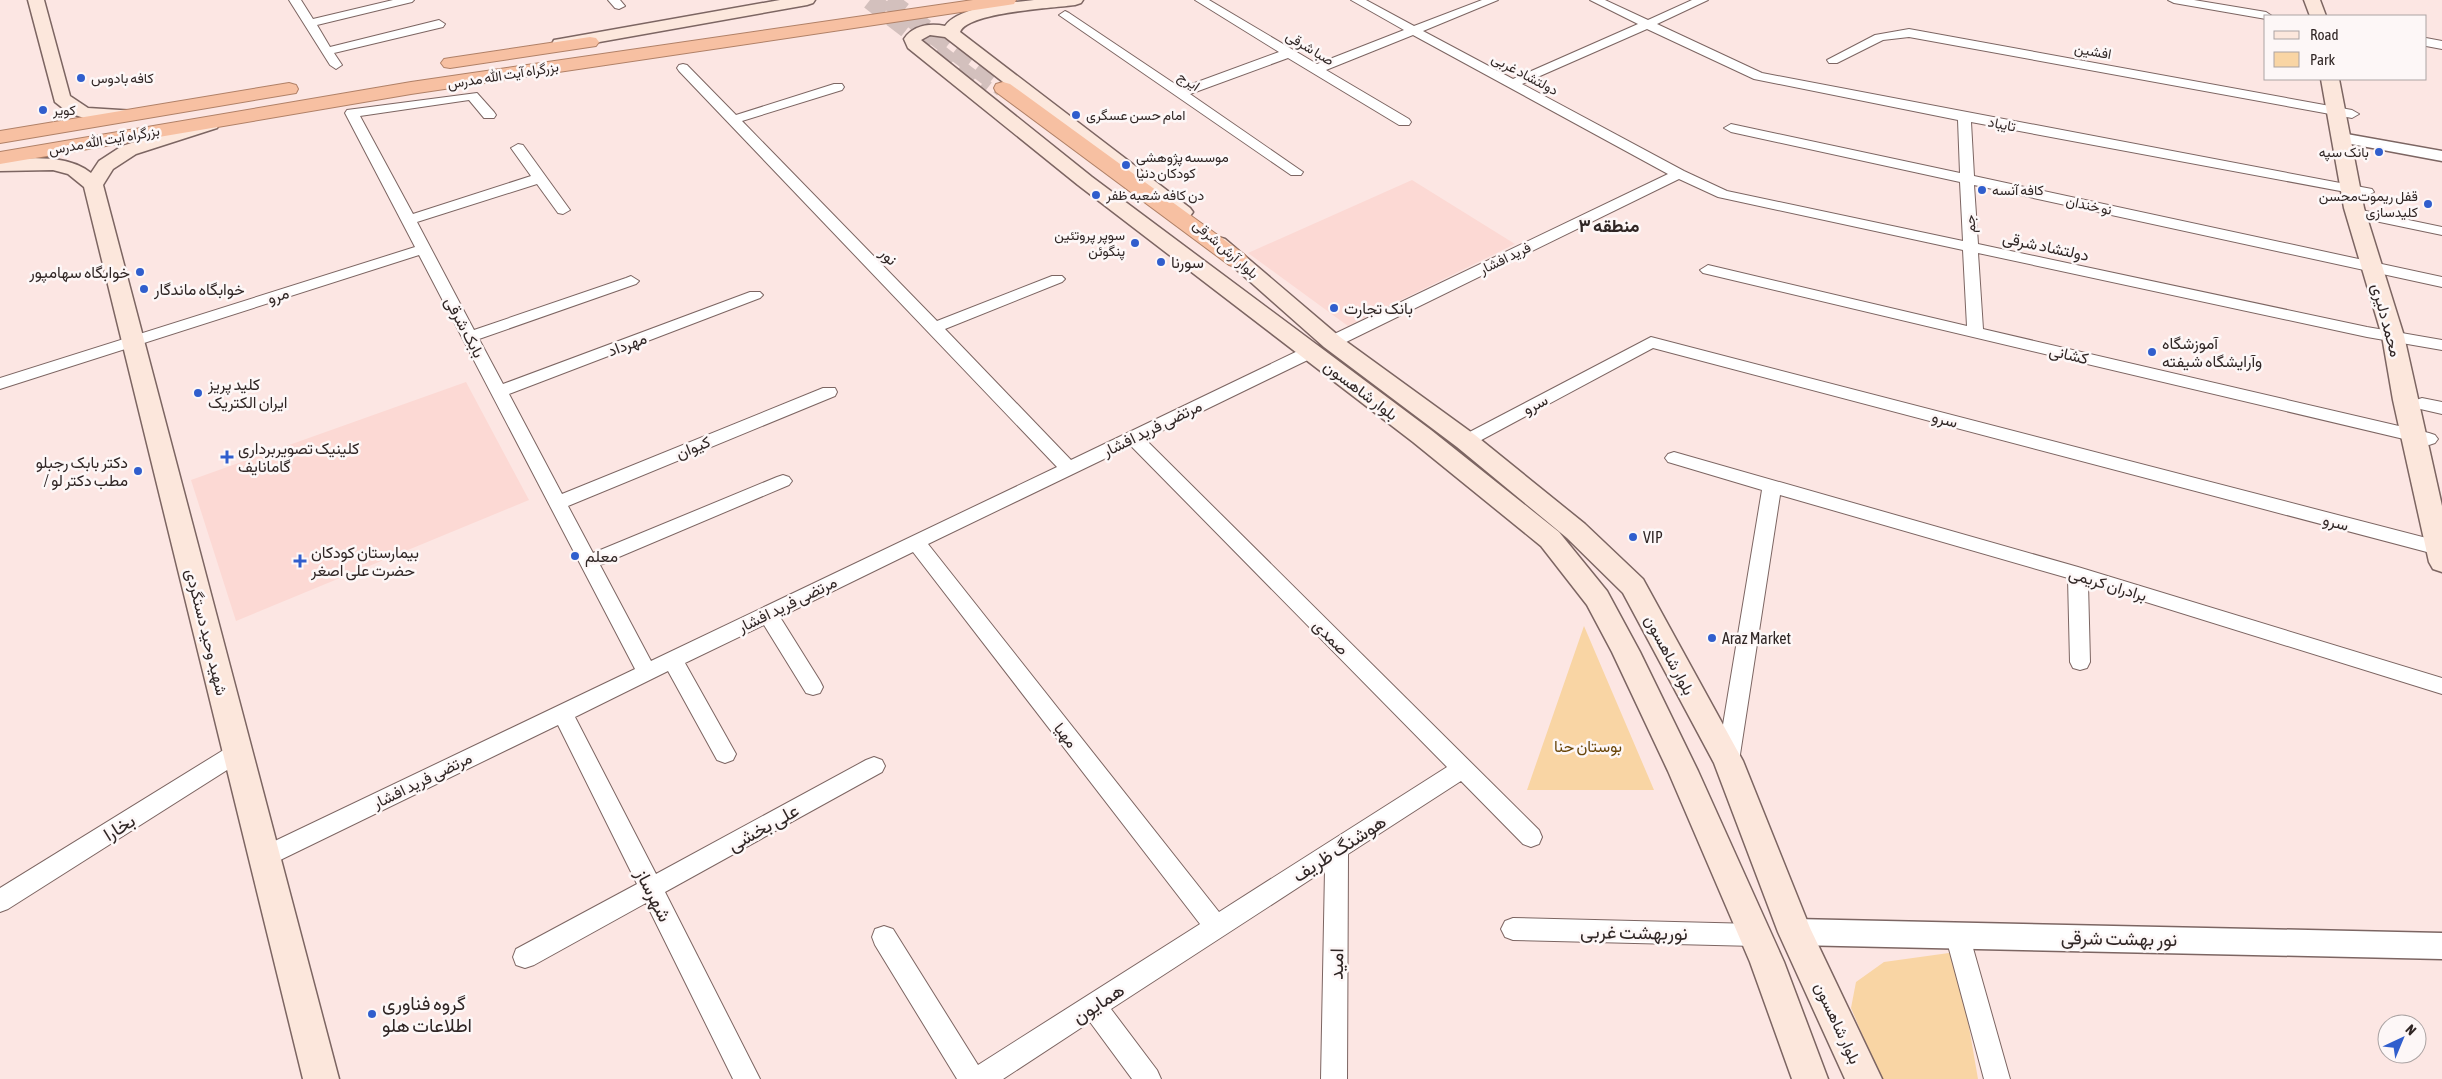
<svg xmlns="http://www.w3.org/2000/svg" width="2442" height="1079" font-family="'Asap Condensed',Vazirmatn,sans-serif">
<style>
.built{fill:#fcd9d4}
.green{fill:#f9d5a4}
.lines{fill:none;stroke-linecap:round;stroke-linejoin:round}
.secondary-tunnel{stroke:#d3c0bd;stroke-width:19;stroke-dasharray:19 9;stroke-linecap:butt}
.trunk-tunnel{stroke:#d3c0bd;stroke-width:19;stroke-dasharray:19 9;stroke-linecap:butt}
.minor-casing{stroke:#7c6562;stroke-width:2}
.tertiary-casing{stroke:#7c6562;stroke-width:3}
.secondary-casing{stroke:#7c6562;stroke-width:3}
.trunk-casing{stroke:#b08067;stroke-width:2}
.minor{fill:#fff;fill-rule:evenodd}
.tertiary{fill:#fff;fill-rule:evenodd}
.secondary{fill:#fce7dc;fill-rule:evenodd}
.trunk{fill:#f7c0a2;fill-rule:evenodd}
.poi-dot{fill:#305ecd;stroke:#fdf7f7;stroke-width:2}
.labels{text-anchor:middle;stroke-width:5;stroke-linejoin:round;paint-order:stroke}
.far-street-label{font-size:14px;fill:#302625;stroke:#fdf7f7}
.far-poi-label{font-size:14px;fill:#302625;stroke:#fdf7f7;text-anchor:start}
.street-label{font-size:16px;fill:#302625;stroke:#fdf7f7}
.poi-label{font-size:16px;fill:#302625;stroke:#fdf7f7;text-anchor:start}
.park-label{font-size:16px;fill:#684508;stroke:#fdf7f7}
.far-district-label{font-size:18px;font-weight:bold;fill:#302625;stroke:#fdf7f7}
.near-street-label{font-size:19px;fill:#302625;stroke:#fdf7f7}
.near-poi-label{font-size:19px;fill:#302625;stroke:#fdf7f7;text-anchor:start}
</style>
<rect width="100%" height="100%" fill="#fce6e3"/>
<path class="built" d="M 1412,180 L 1515,244 L 1348,326 L 1248,253 Z
M 466,382 L 529,500 L 236,621 L 191,480 Z"/>
<path class="green" d="M 1584,626 L 1654,790 L 1527,790 Z
M 1956,952 L 1978,1079 L 1881,1079 L 1851,1008 L 1856,982 L 1884,962 Z"/>
<g class="lines">
<path class="secondary-tunnel" d="M 870,0 L 986,90"/>
<path class="trunk-tunnel" d="M 888,0 L 1003,88"/>
<g class="minor-casing">
<path id="minor" d="M 289,0 L 301,0 L 313,19 L 393,0 L 414,0 L 412,2 L 317,25 L 330,47 L 439,20 L 445,24 L 443,27 L 334,53 L 342,65 L 336,69 L 330,65 Z
M 608,0 L 620,0 L 625,6 L 619,9 L 615,8 Z
M 1195,0 L 1209,0 L 1317,64 L 1404,30 L 1351,0 L 1366,0 L 1414,26 L 1482,0 L 1498,0 L 1423,31 L 1513,79 L 1638,24 L 1590,0 L 1605,0 L 1648,20 L 1692,0 L 1708,0 L 1657,24 L 1762,73 L 2372,189 L 2374,192 L 2367,196 L 1971,122 L 1974,176 L 2442,277 L 2442,287 L 1974,185 L 1978,244 L 2367,327 L 2442,340 L 2442,350 L 2367,337 L 1978,253 L 1983,329 L 2429,433 L 2435,435 L 2438,439 L 2435,443 L 2429,445 L 1703,273 L 1700,270 L 1708,265 L 1967,326 L 1963,250 L 1718,197 L 1679,179 L 1338,346 L 1326,346 L 1324,342 L 1326,338 L 1668,174 L 1413,35 L 1326,70 L 1409,119 L 1411,122 L 1409,125 L 1399,125 L 1288,58 L 1190,94 L 1303,172 L 1301,175 L 1291,175 L 1059,15 L 1065,11 L 1069,13 L 1181,88 L 1279,52 ZM 1647,29 L 1754,79 L 1958,120 L 1960,173 L 1731,124 L 1724,128 L 1731,132 L 1960,182 L 1963,241 L 1727,191 L 1684,171 L 1522,84 Z
M 2168,0 L 2194,0 L 2266,12 L 2272,16 L 2266,16 L 2266,19 L 2174,3 Z
M 1909,29 L 2352,110 L 2359,114 L 2352,118 L 1909,37 L 1883,40 L 1837,63 L 1829,63 L 1827,60 L 1875,35 Z
M 2426,38 L 2442,41 L 2442,49 L 2426,46 Z
M 683,64 L 687,65 L 736,115 L 834,84 L 842,84 L 844,87 L 842,90 L 742,121 L 937,321 L 1052,276 L 1062,276 L 1065,279 L 1062,282 L 945,329 L 1071,460 L 1304,348 L 1316,348 L 1318,352 L 1316,356 L 1145,439 L 1539,830 L 1542,837 L 1539,844 L 1531,847 L 1523,844 L 1461,781 L 1348,854 L 1347,1079 L 1321,1079 L 1325,870 L 1111,1009 L 1157,1070 L 1161,1079 L 1132,1079 L 1090,1022 L 1003,1079 L 957,1079 L 875,945 L 872,937 L 875,929 L 884,926 L 893,929 L 978,1065 L 1200,924 L 913,552 L 780,617 L 820,681 L 823,687 L 820,693 L 813,695 L 806,693 L 764,625 L 685,663 L 736,754 L 733,760 L 725,763 L 717,760 L 668,671 L 575,717 L 656,874 L 866,760 L 874,757 L 882,760 L 885,766 L 882,772 L 665,892 L 760,1079 L 733,1079 L 646,903 L 534,965 L 525,968 L 516,965 L 513,957 L 516,949 L 637,884 L 558,725 L 272,864 L 264,867 L 256,864 L 253,857 L 256,850 L 635,669 L 419,255 L 0,389 L 0,378 L 415,247 L 345,113 L 347,110 L 477,93 L 494,112 L 496,115 L 494,118 L 484,118 L 469,100 L 360,116 L 413,214 L 531,176 L 511,148 L 518,144 L 523,145 L 570,210 L 563,214 L 558,213 L 537,184 L 417,222 L 474,330 L 626,278 L 631,276 L 639,281 L 636,284 L 479,339 L 503,384 L 750,292 L 760,292 L 763,295 L 760,298 L 509,394 L 562,494 L 823,388 L 835,388 L 837,392 L 835,396 L 568,506 L 593,553 L 777,477 L 783,475 L 789,477 L 792,481 L 789,485 L 600,565 L 651,661 L 1057,467 L 679,71 L 677,68 L 679,65 ZM 1131,446 L 1447,767 L 1219,912 L 928,544 Z
M 2356,209 L 2442,227 L 2442,235 L 2351,216 L 2349,213 Z
M 1651,337 L 2442,542 L 2442,556 L 1653,348 L 1472,445 L 1460,445 L 1457,441 L 1460,437 Z
M 2422,398 L 2442,402 L 2442,414 L 2416,408 L 2414,404 L 2416,400 Z
M 1674,452 L 2078,567 L 2442,678 L 2442,694 L 2088,584 L 2090,662 L 2087,668 L 2080,670 L 2073,668 L 2070,662 L 2068,578 L 1780,495 L 1739,761 L 1736,767 L 1728,770 L 1720,767 L 1717,761 L 1762,490 L 1668,462 L 1665,458 L 1668,454 Z
M 238,743 L 246,746 L 249,752 L 246,758 L 8,909 L 0,912 L 0,888 L 230,746 Z
M 1513,918 L 1755,924 L 1763,927 L 1767,935 L 1763,943 L 1755,946 L 1513,940 L 1505,937 L 1501,929 L 1505,921 Z
M 1957,923 L 1965,926 L 1969,934 L 2010,1079 L 1984,1079 L 1945,934 L 1949,926 Z"/>
</g>
<g class="tertiary-casing">
<path id="tertiary" d="M 2341,133 L 2442,151 L 2442,161 L 2335,141 L 2333,138 L 2335,135 Z
M 1795,919 L 2442,933 L 2442,959 L 1795,945 L 1785,941 L 1781,932 L 1785,923 Z"/>
</g>
<g class="secondary-casing">
<path id="secondary" d="M 28,0 L 44,0 L 70,96 L 88,108 L 136,111 L 139,115 L 136,119 L 101,120 L 84,118 L 69,113 L 55,102 Z
M 780,0 L 815,0 L 813,3 L 807,5 L 560,49 L 554,48 L 552,44 L 554,40 L 560,39 Z
M 1034,0 L 1083,0 L 1081,3 L 1075,5 C 1054,8 968,12 960,32 L 1190,208 L 1193,212 L 1190,216 L 1183,218 L 1176,216 L 945,37 L 930,35 L 921,40 L 1092,177 L 1431,430 L 1559,532 L 1607,591 L 1640,652 L 1698,771 L 1784,962 L 1828,1079 L 1792,1079 L 1750,962 L 1668,771 L 1612,652 L 1587,605 L 1541,546 L 1413,442 L 1078,185 L 908,48 L 904,39 C 913,25 930,23 945,26 C 959,6 1011,3 1034,0 Z
M 2304,0 L 2320,0 L 2326,16 L 2310,16 Z
M 2321,79 L 2339,79 L 2364,208 L 2404,336 L 2442,506 L 2442,572 L 2433,569 L 2429,562 L 2393,400 L 2382,336 L 2344,208 Z
M 210,118 L 217,120 L 219,124 L 217,128 L 136,154 L 113,169 L 103,185 L 339,1079 L 303,1079 L 84,187 L 68,174 L 53,170 L 0,171 L 0,159 C 30,159 66,153 91,173 L 99,161 L 122,146 Z
M 1218,237 L 1225,239 L 1340,337 L 1475,435 L 1585,524 L 1643,579 L 1743,761 L 1810,928 L 1882,1079 L 1845,1079 L 1778,932 L 1714,763 L 1623,593 L 1567,538 L 1457,447 L 1324,347 L 1211,247 L 1208,243 L 1211,239 Z"/>
</g>
<g class="trunk-casing">
<path id="trunk" d="M 973,0 L 1016,0 L 1014,4 L 1008,5 L 411,94 L 0,164 L 0,152 L 411,82 Z
M 590,37 L 596,38 L 599,42 L 596,46 L 450,68 L 444,67 L 441,63 L 444,59 L 450,58 Z
M 1003,82 L 1010,84 L 1245,255 L 1248,260 L 1245,265 L 1237,267 L 1229,265 L 996,92 L 994,88 L 996,84 Z
M 289,83 L 296,85 L 298,89 L 296,93 L 0,143 L 0,131 Z"/>
</g>
<use href="#minor" class="minor"/>
<use href="#tertiary" class="tertiary"/>
<use href="#secondary" class="secondary"/>
<use href="#trunk" class="trunk"/>
</g>
<g class="poi-dot">
<circle cx="81" cy="78" r="5"/>
<circle cx="43" cy="110" r="5"/>
<circle cx="1076" cy="115" r="5"/>
<circle cx="2379" cy="152" r="5"/>
<circle cx="1126" cy="165" r="5"/>
<circle cx="1982" cy="190" r="5"/>
<circle cx="1096" cy="195" r="5"/>
<circle cx="2428" cy="204" r="5"/>
<circle cx="1135" cy="243" r="5"/>
<circle cx="1161" cy="262" r="5"/>
<circle cx="140" cy="272" r="5"/>
<circle cx="144" cy="289" r="5"/>
<circle cx="1334" cy="308" r="5"/>
<circle cx="2152" cy="352" r="5"/>
<circle cx="198" cy="393" r="5"/>
<path d="M224.5 449.5h5v5h5v5h-5v5h-5v-5h-5v-5h5z"/>
<circle cx="138" cy="471" r="5"/>
<circle cx="1633" cy="537" r="5"/>
<circle cx="575" cy="556" r="5"/>
<path d="M297.5 553.5h5v5h5v5h-5v5h-5v-5h-5v-5h5z"/>
<circle cx="1712" cy="638" r="5"/>
<circle cx="372" cy="1014" r="5"/>
</g>
<g class="labels">
<g class="far-street-label">
<text transform="translate(1310 48) rotate(31)" y="5">صبا شرقی</text>
<text transform="translate(2093 51) rotate(10)" y="5">افشین</text>
<text transform="translate(1525 74) rotate(28)" y="5">دولتشاد غربی</text>
<text transform="translate(503 75) rotate(-9)" y="5">بزرگراه آیت الله مدرس</text>
<text transform="translate(1189 81) rotate(34)" y="5">ایرج</text>
<text transform="translate(2002 124) rotate(11)" y="5">تایباد</text>
<text transform="translate(104 140) rotate(-10)" y="5">بزرگراه آیت الله مدرس</text>
<text transform="translate(2089 205) rotate(12)" y="5">نو خندان</text>
<text transform="translate(1970 224) rotate(-93)" y="5">جم</text>
<text transform="translate(1226 249) rotate(41)" y="5">بلوار آرش شرقی</text>
<text transform="translate(1505 258) rotate(-26)" y="5">فرید افشار</text>
</g>
<g class="far-poi-label">
<text x="91" y="83">کافه بادوس</text>
<text x="53" y="115">کویر</text>
<text x="1086" y="120">امام حسن عسگری</text>
<text x="2369" y="157" text-anchor="end">بانک سپه</text>
<text x="1136" y="162">موسسه پژوهشی<tspan x="1136" dy="16">کودکان دنیا</tspan></text>
<text x="1992" y="195">کافه آنسه</text>
<text x="1106" y="200">دن کافه شعبه ظفر</text>
<text x="2418" y="201" text-anchor="end">قفل ریموت‌محسن<tspan x="2418" dy="16">کلیدسازی</tspan></text>
<text x="1125" y="240" text-anchor="end">سوپر پروتئین<tspan x="1125" dy="16">پنگوئن</tspan></text>
</g>
<g class="street-label">
<text transform="translate(2046 246) rotate(12)" y="6">دولتشاد شرقی</text>
<text transform="translate(889 256) rotate(46)" y="6">نور</text>
<text transform="translate(278 295) rotate(-18)" y="6">مرو</text>
<text transform="translate(2387 320) rotate(75)" y="6">محمد دلیری</text>
<text transform="translate(465 327) rotate(62)" y="6">بابک شرقی</text>
<text transform="translate(627 344) rotate(-21)" y="6">مهرداد</text>
<text transform="translate(2069 354) rotate(13)" y="6">کشانی</text>
<text transform="translate(1361 390) rotate(37)" y="6">بلوار شاهسون</text>
<text transform="translate(1535 404) rotate(-28)" y="6">سرو</text>
<text transform="translate(1945 419) rotate(15)" y="6">سرو</text>
<text transform="translate(1152 428) rotate(-26)" y="6">مرتضی فرید افشار</text>
<text transform="translate(693 447) rotate(-22)" y="6">کیوان</text>
<text transform="translate(2336 522) rotate(15)" y="6">سرو</text>
<text transform="translate(2108 584) rotate(17)" y="6">برادران کریمی</text>
<text transform="translate(787 604) rotate(-26)" y="6">مرتضی فرید افشار</text>
<text transform="translate(207 632) rotate(76)" y="6">شهید وحید دستگردی</text>
<text transform="translate(1331 637) rotate(45)" y="6">صمدی</text>
<text transform="translate(1670 655) rotate(62)" y="6">بلوار شاهسون</text>
<text transform="translate(1066 735) rotate(52)" y="6">مهیا</text>
<text transform="translate(422 780) rotate(-26)" y="6">مرتضی فرید افشار</text>
<text transform="translate(1838 1023) rotate(65)" y="6">بلوار شاهسون</text>
</g>
<g class="poi-label">
<text x="1171" y="268">سورنا</text>
<text x="130" y="278" text-anchor="end">خوابگاه سهامپور</text>
<text x="154" y="295">خوابگاه ماندگار</text>
<text x="1344" y="314">بانک تجارت</text>
<text x="2162" y="349">آموزشگاه<tspan x="2162" dy="18">وآرایشگاه شیفته</tspan></text>
<text x="208" y="390">کلید پریز<tspan x="208" dy="18">ایران الکتریک</tspan></text>
<text x="238" y="454">کلینیک تصویربرداری<tspan x="238" dy="18">گامانایف</tspan></text>
<text x="128" y="468" text-anchor="end">دکتر بابک رجبلو<tspan x="128" dy="18">/ مطب دکتر لو</tspan></text>
<text x="1643" y="543">VIP</text>
<text x="311" y="558">بیمارستان کودکان<tspan x="311" dy="18">حضرت علی اصغر</tspan></text>
<text x="585" y="562">معلم</text>
<text x="1722" y="644">Araz Market</text>
</g>
<g class="park-label">
<text x="1588" y="752">بوستان حنا</text>
</g>
<g class="far-district-label">
<text x="1609" y="232">منطقه ۳</text>
</g>
<g class="near-street-label">
<text transform="translate(119 827) rotate(-32)" y="7">بخارا</text>
<text transform="translate(763 827) rotate(-29)" y="7">علی بخشی</text>
<text transform="translate(1339 848) rotate(-33)" y="7">هوشنگ ظریف</text>
<text transform="translate(654 895) rotate(63)" y="7">شهرساز</text>
<text transform="translate(1634 932) rotate(1)" y="7">نوربهشت غربی</text>
<text transform="translate(2119 938) rotate(1)" y="7">نور بهشت شرقی</text>
<text transform="translate(1336 964) rotate(-89)" y="7">امید</text>
<text transform="translate(1098 1003) rotate(-33)" y="7">همایون</text>
</g>
<g class="near-poi-label">
<text x="382" y="1010">گروه فناوری<tspan x="382" dy="22">اطلاعات هلو</tspan></text>
</g>
</g>
<rect x="2264" y="15" width="162" height="65" fill="#fdf7f7" stroke="#aba3a3"/>
<rect x="2274" y="31" width="25" height="8" fill="#fce7dc" stroke="#aba3a3"/>
<text x="2310" y="40" font-size="15" fill="#302625">Road</text>
<rect x="2274" y="52" width="25" height="15" fill="#f9d5a4" stroke="#aba3a3"/>
<text x="2310" y="65" font-size="15" fill="#302625">Park</text>
<g transform="translate(2402 1039) rotate(44)"><circle r="24" fill="#fdf7f7" stroke="#aba3a3"/>
<path d="M0-4L9 19L0 12L-9 19Z" fill="#305ecd"/>
<text y="-8" font-size="14" font-weight="bold" text-anchor="middle" fill="#302625">N</text>
</g>
</svg>
